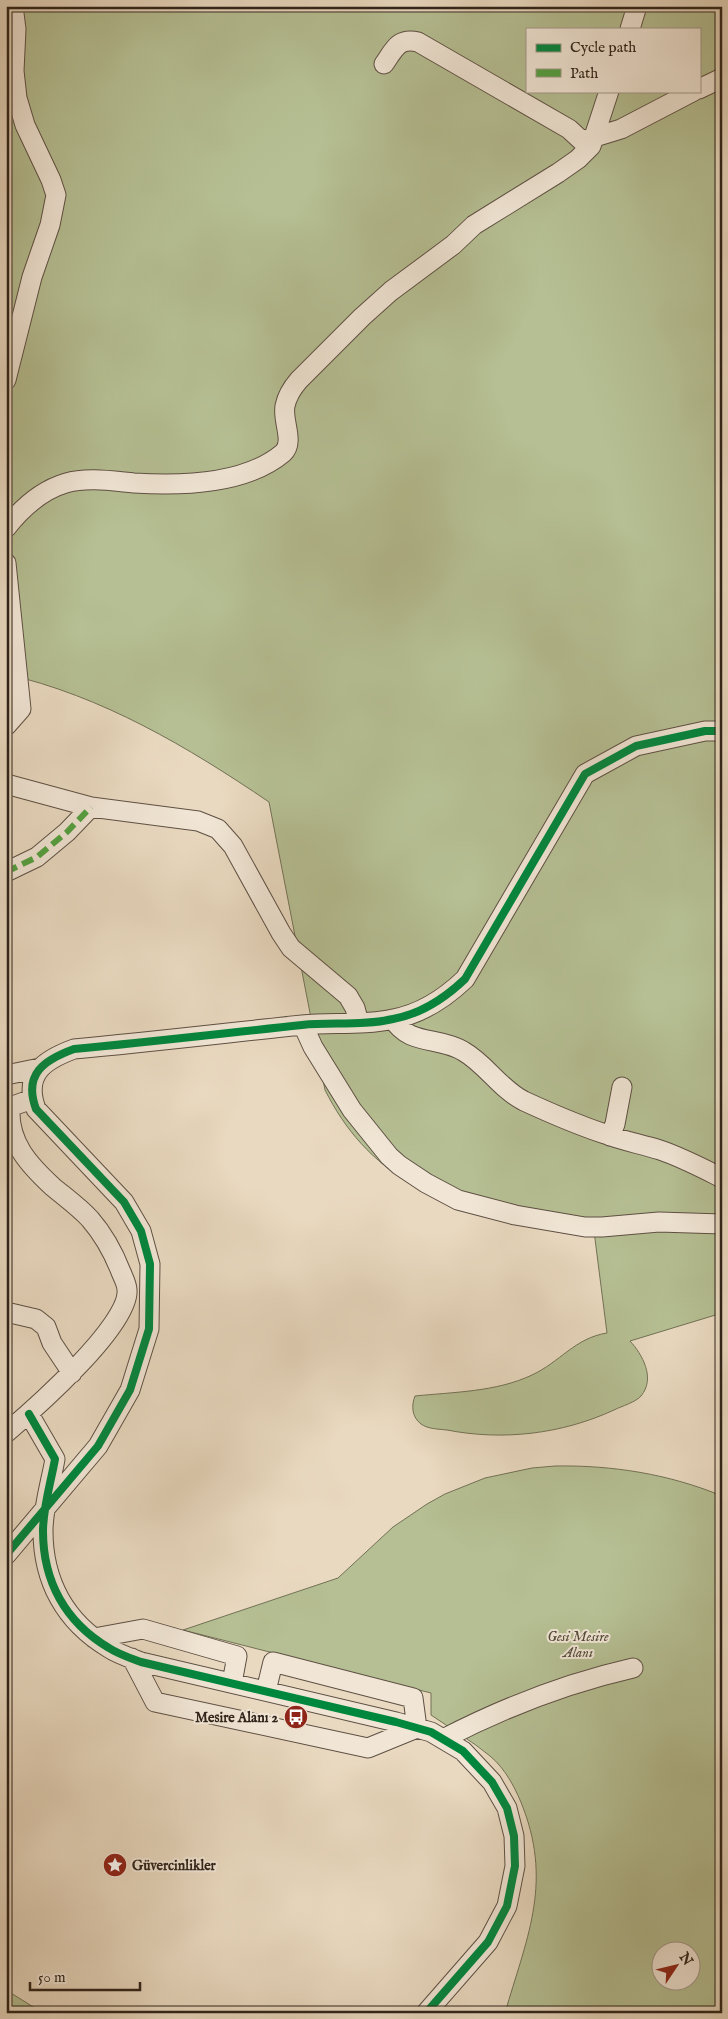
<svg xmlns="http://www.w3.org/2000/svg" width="728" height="2019" font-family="'IM FELL English',serif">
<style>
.green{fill:#b5bf93;stroke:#727156;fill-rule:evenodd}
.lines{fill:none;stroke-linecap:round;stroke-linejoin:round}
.minor-casing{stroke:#5e5044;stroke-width:21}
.minor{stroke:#f1e6d6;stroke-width:19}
.quiet{stroke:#52a240;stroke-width:6;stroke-dasharray:12 6;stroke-linecap:butt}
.cycleway-casing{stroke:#f1e6d6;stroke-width:11}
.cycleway{stroke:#00873e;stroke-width:8}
.labels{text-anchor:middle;stroke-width:4;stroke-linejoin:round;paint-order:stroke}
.park-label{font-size:14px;font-style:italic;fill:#504a38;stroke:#f1e6d6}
.poi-label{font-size:14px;font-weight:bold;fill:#2f231a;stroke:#f1e6d6;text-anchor:end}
</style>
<rect width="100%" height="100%" fill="#e9d9c0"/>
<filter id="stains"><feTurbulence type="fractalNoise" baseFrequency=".004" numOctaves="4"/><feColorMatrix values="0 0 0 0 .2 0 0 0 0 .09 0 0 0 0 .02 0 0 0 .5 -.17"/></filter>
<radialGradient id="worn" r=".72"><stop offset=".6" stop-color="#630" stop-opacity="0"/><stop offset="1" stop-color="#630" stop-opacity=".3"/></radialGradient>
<path class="green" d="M 6,6 L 722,6 L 722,1313 L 630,1341 C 642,1354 656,1378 641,1396 C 636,1402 622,1406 614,1410 C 562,1434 503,1441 447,1430 C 438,1429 428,1429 421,1424 C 412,1417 411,1406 415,1396 C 454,1392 496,1392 532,1375 C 560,1362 575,1338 607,1333 L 594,1231 L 412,1184 C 373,1162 345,1130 325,1090 L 269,802 C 188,747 102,696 6,674 ZM 527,29 L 699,29 L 699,91 L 527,91 Z
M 555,1466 C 612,1465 669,1474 722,1496 L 722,2013 L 505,2013 C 526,1940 552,1886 524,1810 C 517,1791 506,1769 490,1756 C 472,1741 450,1728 431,1715 L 431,1693 L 183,1630 L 338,1578 L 393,1527 L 427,1504 L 445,1494 L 485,1478 L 532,1468 ZM 660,1952 L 690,1952 L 690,1982 L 660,1982 Z
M 6,1990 L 43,2013 L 6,2013 Z"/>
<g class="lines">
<g class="minor-casing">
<path id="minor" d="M 630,29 L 637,6
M 384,64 C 394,50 398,37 418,42 L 569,129 L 582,141 L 621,129 L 694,91
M 699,89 L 722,78
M 6,380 L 32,277 L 50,225 L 56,195 L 51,180 L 25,125 L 17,98 L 14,71 L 16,29 L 13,6
M 6,528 C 21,509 42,490 66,483 C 87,477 112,481 134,483 C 180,486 245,485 283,453 C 295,442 282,421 285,406 C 287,396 292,388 299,380 L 362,317 L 391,291 L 453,245 L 474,225 L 558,173 L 578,159 L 591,146 L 609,91
M 6,563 L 21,709 L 6,726
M 6,784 L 91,807 L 198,821 L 218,829 L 233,846 L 281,933 L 291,948 L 348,996 L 355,1008 L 359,1023
M 6,872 L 37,857 L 67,832 L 91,807
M 393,1019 C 409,1046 438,1036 463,1051 C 486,1064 500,1089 524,1101 C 550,1113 578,1125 605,1134 C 623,1141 641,1144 660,1150 C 681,1157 702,1168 722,1178
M 303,1025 L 313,1047 L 352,1110 L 389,1156 L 399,1165 L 426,1183 L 458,1200 L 515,1215 L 585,1227 L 602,1227 L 659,1222 L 722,1224
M 6,1075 L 40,1068
M 610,1136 L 615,1124 L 622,1087
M 6,1312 L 36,1319 L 46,1327 L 52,1343 L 72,1373
M 29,1414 L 55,1459 C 51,1482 43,1507 43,1531 C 43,1581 65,1622 109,1648 C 118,1654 130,1658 141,1662 L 396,1722 L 431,1732 L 463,1751 L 492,1782 L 507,1808 L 514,1836 L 515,1866 L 507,1906 L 488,1942 L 426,2013
M 6,1433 C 33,1410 130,1325 127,1290 C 127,1284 123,1277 121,1272 C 114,1254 103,1234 90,1219 C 79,1207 65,1197 53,1187 C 28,1164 8,1142 10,1107 L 32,1099
M 6,1555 L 98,1446 L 130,1390 L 149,1329 L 150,1264 L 141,1231 L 124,1202 L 36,1109 C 23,1074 44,1060 74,1049 C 150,1042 226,1033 302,1025 C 332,1022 363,1026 393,1019 C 421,1014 445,998 465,979 L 585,774 L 636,746 L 705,731 L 722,731
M 94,1638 L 143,1629 L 237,1656 L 232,1683
M 132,1658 L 155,1702 L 368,1748 L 417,1728 L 413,1698 L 273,1662 L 266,1691
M 443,1739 C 503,1708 567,1683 633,1668"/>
</g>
<use href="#minor" class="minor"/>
<path class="quiet" d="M 6,872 L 37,857 L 67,832 L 91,807"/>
<g class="cycleway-casing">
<path id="cycleway" d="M 29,1414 L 55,1459 C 51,1482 43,1507 43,1531 C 43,1581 65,1622 109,1648 C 118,1654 130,1658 141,1662 L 396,1722 L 431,1732 L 463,1751 L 492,1782 L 507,1808 L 514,1836 L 515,1866 L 507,1906 L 488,1942 L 426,2013
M 6,1555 L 98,1446 L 130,1390 L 149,1329 L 150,1264 L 141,1231 L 124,1202 L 36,1109 C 23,1074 44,1060 74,1049 C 150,1042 226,1033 302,1025 C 332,1022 363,1026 393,1019 C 421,1014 445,998 465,979 L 585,774 L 636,746 L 705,731 L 722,731"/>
</g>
<use href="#cycleway" class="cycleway"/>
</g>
<defs>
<g id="bus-disc" transform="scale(1.25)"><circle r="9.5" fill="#8f2418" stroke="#f1e6d6"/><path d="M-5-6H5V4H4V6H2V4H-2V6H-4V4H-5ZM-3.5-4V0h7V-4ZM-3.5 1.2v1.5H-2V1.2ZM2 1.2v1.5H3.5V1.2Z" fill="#fff"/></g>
<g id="sight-disc" transform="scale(1.25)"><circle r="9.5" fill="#8f2418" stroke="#f1e6d6"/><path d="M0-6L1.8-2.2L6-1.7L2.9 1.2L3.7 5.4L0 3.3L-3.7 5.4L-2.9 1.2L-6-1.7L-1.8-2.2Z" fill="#fff"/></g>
</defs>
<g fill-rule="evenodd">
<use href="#bus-disc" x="296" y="1717"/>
<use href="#sight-disc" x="115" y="1865"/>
</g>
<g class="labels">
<g class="park-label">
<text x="578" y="1641">Gesi Mesire<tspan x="578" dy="16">Alanı</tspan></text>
</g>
<g class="poi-label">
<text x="278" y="1722">Mesire Alanı 2</text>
<text x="132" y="1870" text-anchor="start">Güvercinlikler</text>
</g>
</g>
<rect width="728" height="2019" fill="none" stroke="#e9d9c0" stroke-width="25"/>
<rect x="8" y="8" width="713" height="2004" fill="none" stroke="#2f231a" stroke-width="2.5"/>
<rect x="12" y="12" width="703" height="1994" fill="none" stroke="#2f231a"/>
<rect x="526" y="28" width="175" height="65" fill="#f1e6d6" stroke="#a3988b"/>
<rect x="536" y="44" width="25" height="8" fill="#00873e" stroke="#a3988b"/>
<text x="570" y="52" font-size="15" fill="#2f231a">Cycle path</text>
<rect x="536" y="69" width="25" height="8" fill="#52a240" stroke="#a3988b"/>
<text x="570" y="78" font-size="15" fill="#2f231a">Path</text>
<g transform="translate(676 1966) rotate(55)"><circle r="24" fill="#f1e6d6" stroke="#a3988b"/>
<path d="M0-4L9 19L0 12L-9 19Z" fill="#8f2418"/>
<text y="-8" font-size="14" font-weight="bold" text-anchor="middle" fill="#2f231a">N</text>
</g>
<path d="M30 1982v8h110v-8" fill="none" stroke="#2f231a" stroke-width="2.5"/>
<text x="38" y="1982" font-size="15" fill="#2f231a" stroke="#f1e6d6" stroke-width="4" paint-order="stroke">50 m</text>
<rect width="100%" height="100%" filter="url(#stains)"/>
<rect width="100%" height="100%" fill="url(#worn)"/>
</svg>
